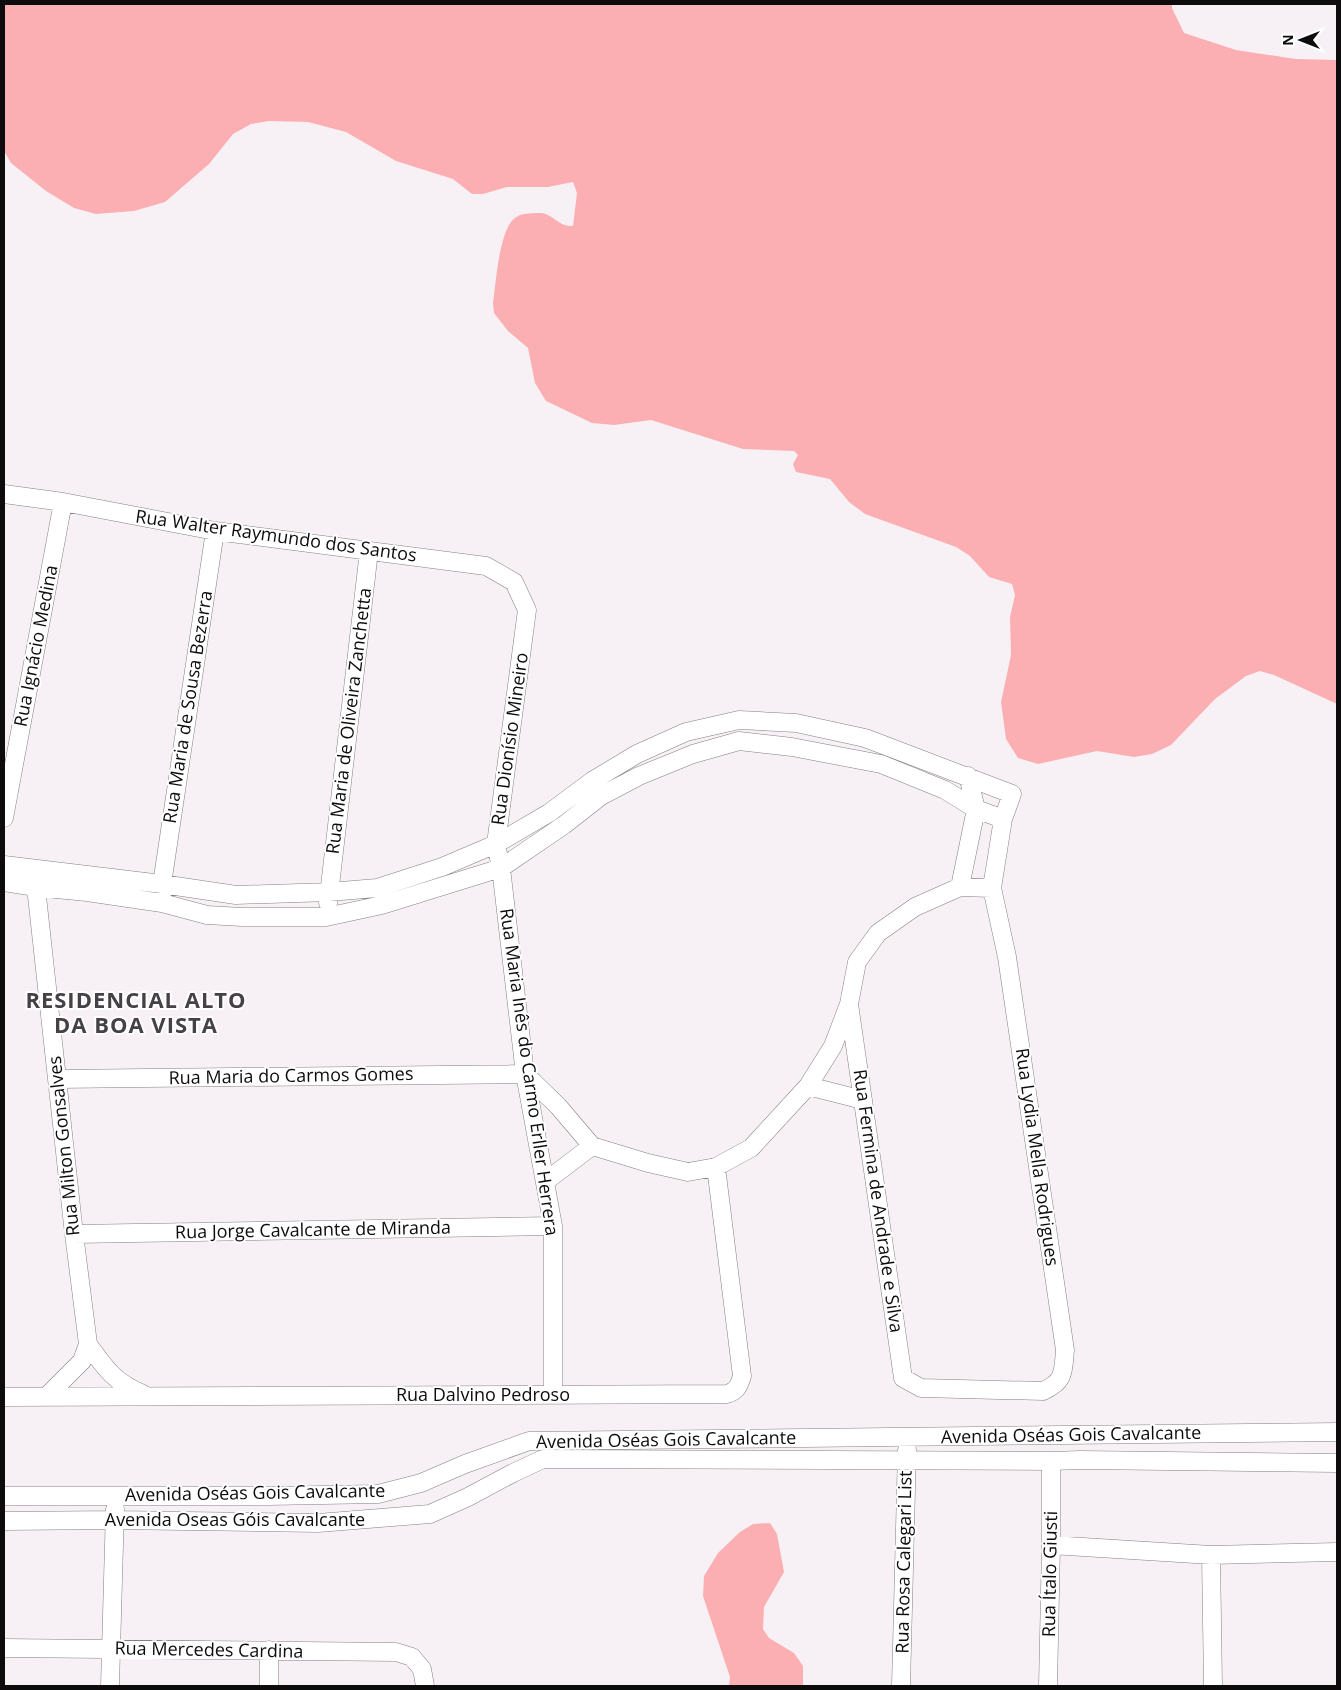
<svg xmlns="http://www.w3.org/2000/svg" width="1341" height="1690" font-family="'Open Sans',sans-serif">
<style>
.green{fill:#fcafb3}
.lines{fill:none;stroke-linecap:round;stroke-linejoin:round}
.minor-casing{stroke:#857f83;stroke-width:19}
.minor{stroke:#fff;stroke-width:18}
.labels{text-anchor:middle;stroke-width:4;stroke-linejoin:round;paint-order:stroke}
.street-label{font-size:18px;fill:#0d0b0c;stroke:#fff}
.district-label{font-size:22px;font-weight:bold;letter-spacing:1px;fill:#464145;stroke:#fff}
</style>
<rect width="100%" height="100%" fill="#f7f1f5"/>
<path class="green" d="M 4,4 L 1172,4 L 1172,8 L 1184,33 L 1236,50 L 1296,59 L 1337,60 L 1337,704 L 1274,675 L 1260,671 L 1246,676 L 1215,699 L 1171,745 L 1152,754 L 1134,757 L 1097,751 L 1038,764 L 1018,758 L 1006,739 L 1001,702 L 1011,655 L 1010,617 L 1015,595 L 1012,584 L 989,577 L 970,556 L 956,547 L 865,514 L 849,502 L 830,479 L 796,472 L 793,464 L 798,455 L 794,451 L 743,449 L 651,420 L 614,425 L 592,423 L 546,401 L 535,383 L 528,348 L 508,331 L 494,313 L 493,303 C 496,284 499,224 518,216 C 523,213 535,213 541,213 C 553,214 559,227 573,226 L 577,193 L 573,182 L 548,187 L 507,187 L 483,194 L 472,194 L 453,179 L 396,161 L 346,132 L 308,122 L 269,121 L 251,124 L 233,134 L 209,164 L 165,202 L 134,211 L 96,214 L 74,208 L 46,191 L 11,163 L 4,151 Z
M 770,1523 L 777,1534 L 784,1572 L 764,1607 L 763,1629 L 769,1638 L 794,1653 L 803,1666 L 803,1686 L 729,1686 L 730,1677 L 703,1596 L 704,1576 L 718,1553 L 740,1532 L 753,1524 Z"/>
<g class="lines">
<g class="minor-casing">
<path id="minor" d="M 4,494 L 63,502 L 215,531 L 486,566 L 514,582 L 527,610 L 496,844 L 501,868 L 525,1074 L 553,1226 L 553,1395
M 4,818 L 63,502
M 4,865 L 162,884 L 236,895 L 329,892 L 377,888 L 442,867 L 496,844 L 549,813 L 592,781 L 637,754 L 686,732 L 739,720 L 796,723 L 865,738 L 1012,794 L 1003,819 L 992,888 L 1007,957 L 1065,1350 C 1063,1372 1065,1381 1043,1391 L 921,1388 L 903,1378 L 849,1004
M 4,882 L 36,887 L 87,892 L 162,903 L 207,915 L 242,917 L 326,917 L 382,905 L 501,868 L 564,825 L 601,796 L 639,776 L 693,754 L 739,741 L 792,747 L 881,764 L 945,790 L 976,809 L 1003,819
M 36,887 L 74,1234 L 88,1344 L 82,1361 L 46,1397
M 960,887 L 976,809 L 968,776
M 162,894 L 162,884 L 215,531
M 328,903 L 369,551
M 57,1079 L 525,1074 L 558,1106 L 592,1146 L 648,1163 L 688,1172 L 716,1167 L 751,1148 L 808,1086 L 833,1046 L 849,1004 L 857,962 L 878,933 L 915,907 L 960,887 L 992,888
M 808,1086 L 863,1100
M 546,1181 L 592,1146
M 74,1234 L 553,1226
M 88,1344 C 105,1368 114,1382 143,1394
M 4,1397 L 727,1394 C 737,1391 739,1386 742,1376 L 716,1167
M 4,1496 L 268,1496 L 378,1494 L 421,1483 L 465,1464 L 529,1441 L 1337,1432
M 4,1521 L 114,1520 L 318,1523 L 430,1514 L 468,1497 L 513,1473 L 543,1459 L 1051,1461 L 1081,1460 L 1337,1463
M 1051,1545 L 1211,1555 L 1337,1552
M 1211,1555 L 1213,1686
M 4,1648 L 396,1652 L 412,1657 L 422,1669 L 425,1686
M 110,1686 L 115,1509
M 269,1686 L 269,1650
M 901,1686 L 907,1450
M 1048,1686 L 1051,1545 L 1051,1461"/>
</g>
<use href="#minor" class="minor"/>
</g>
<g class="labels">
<g class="street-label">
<text transform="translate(276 536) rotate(8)" y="6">Rua Walter Raymundo dos Santos</text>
<text transform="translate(36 646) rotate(-79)" y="6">Rua Ignácio Medina</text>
<text transform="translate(188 707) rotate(-81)" y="6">Rua Maria de Sousa Bezerra</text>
<text transform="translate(349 721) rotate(-83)" y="6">Rua Maria de Oliveira Zanchetta</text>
<text transform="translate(510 739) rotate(-82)" y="6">Rua Dionísio Mineiro</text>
<text transform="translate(529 1072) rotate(82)" y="6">Rua Maria Inês do Carmo Erller Herrera</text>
<text transform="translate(291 1076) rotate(-1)" y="6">Rua Maria do Carmos Gomes</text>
<text transform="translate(64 1146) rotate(-96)" y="6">Rua Milton Gonsalves</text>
<text transform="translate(1037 1157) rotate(82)" y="6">Rua Lydia Mella Rodrigues</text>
<text transform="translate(878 1201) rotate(82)" y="6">Rua Fermina de Andrade e Silva</text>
<text transform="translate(313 1230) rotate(-1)" y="6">Rua Jorge Cavalcante de Miranda</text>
<text x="483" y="1401">Rua Dalvino Pedroso</text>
<text transform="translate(1071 1435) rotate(-1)" y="6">Avenida Oséas Gois Cavalcante</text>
<text transform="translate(666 1440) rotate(-1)" y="6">Avenida Oséas Gois Cavalcante</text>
<text transform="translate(255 1493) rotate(-1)" y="6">Avenida Oséas Gois Cavalcante</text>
<text x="235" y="1526">Avenida Oseas Góis Cavalcante</text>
<text transform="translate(904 1562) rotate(-89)" y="6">Rua Rosa Calegari List</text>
<text transform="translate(1050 1574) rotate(-89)" y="6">Rua Ítalo Giusti</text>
<text transform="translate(209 1650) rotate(1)" y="6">Rua Mercedes Cardina</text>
</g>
<g class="district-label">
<text x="136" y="1008">RESIDENCIAL ALTO<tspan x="136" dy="25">DA BOA VISTA</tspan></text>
</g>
</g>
<rect width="1341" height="1690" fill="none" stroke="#0d0b0c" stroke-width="10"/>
<g transform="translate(1301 40) rotate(270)" stroke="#ffffff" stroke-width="4" paint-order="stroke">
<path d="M0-4L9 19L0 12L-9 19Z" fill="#0d0b0c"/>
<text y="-8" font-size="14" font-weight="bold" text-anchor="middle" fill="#0d0b0c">N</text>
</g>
</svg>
